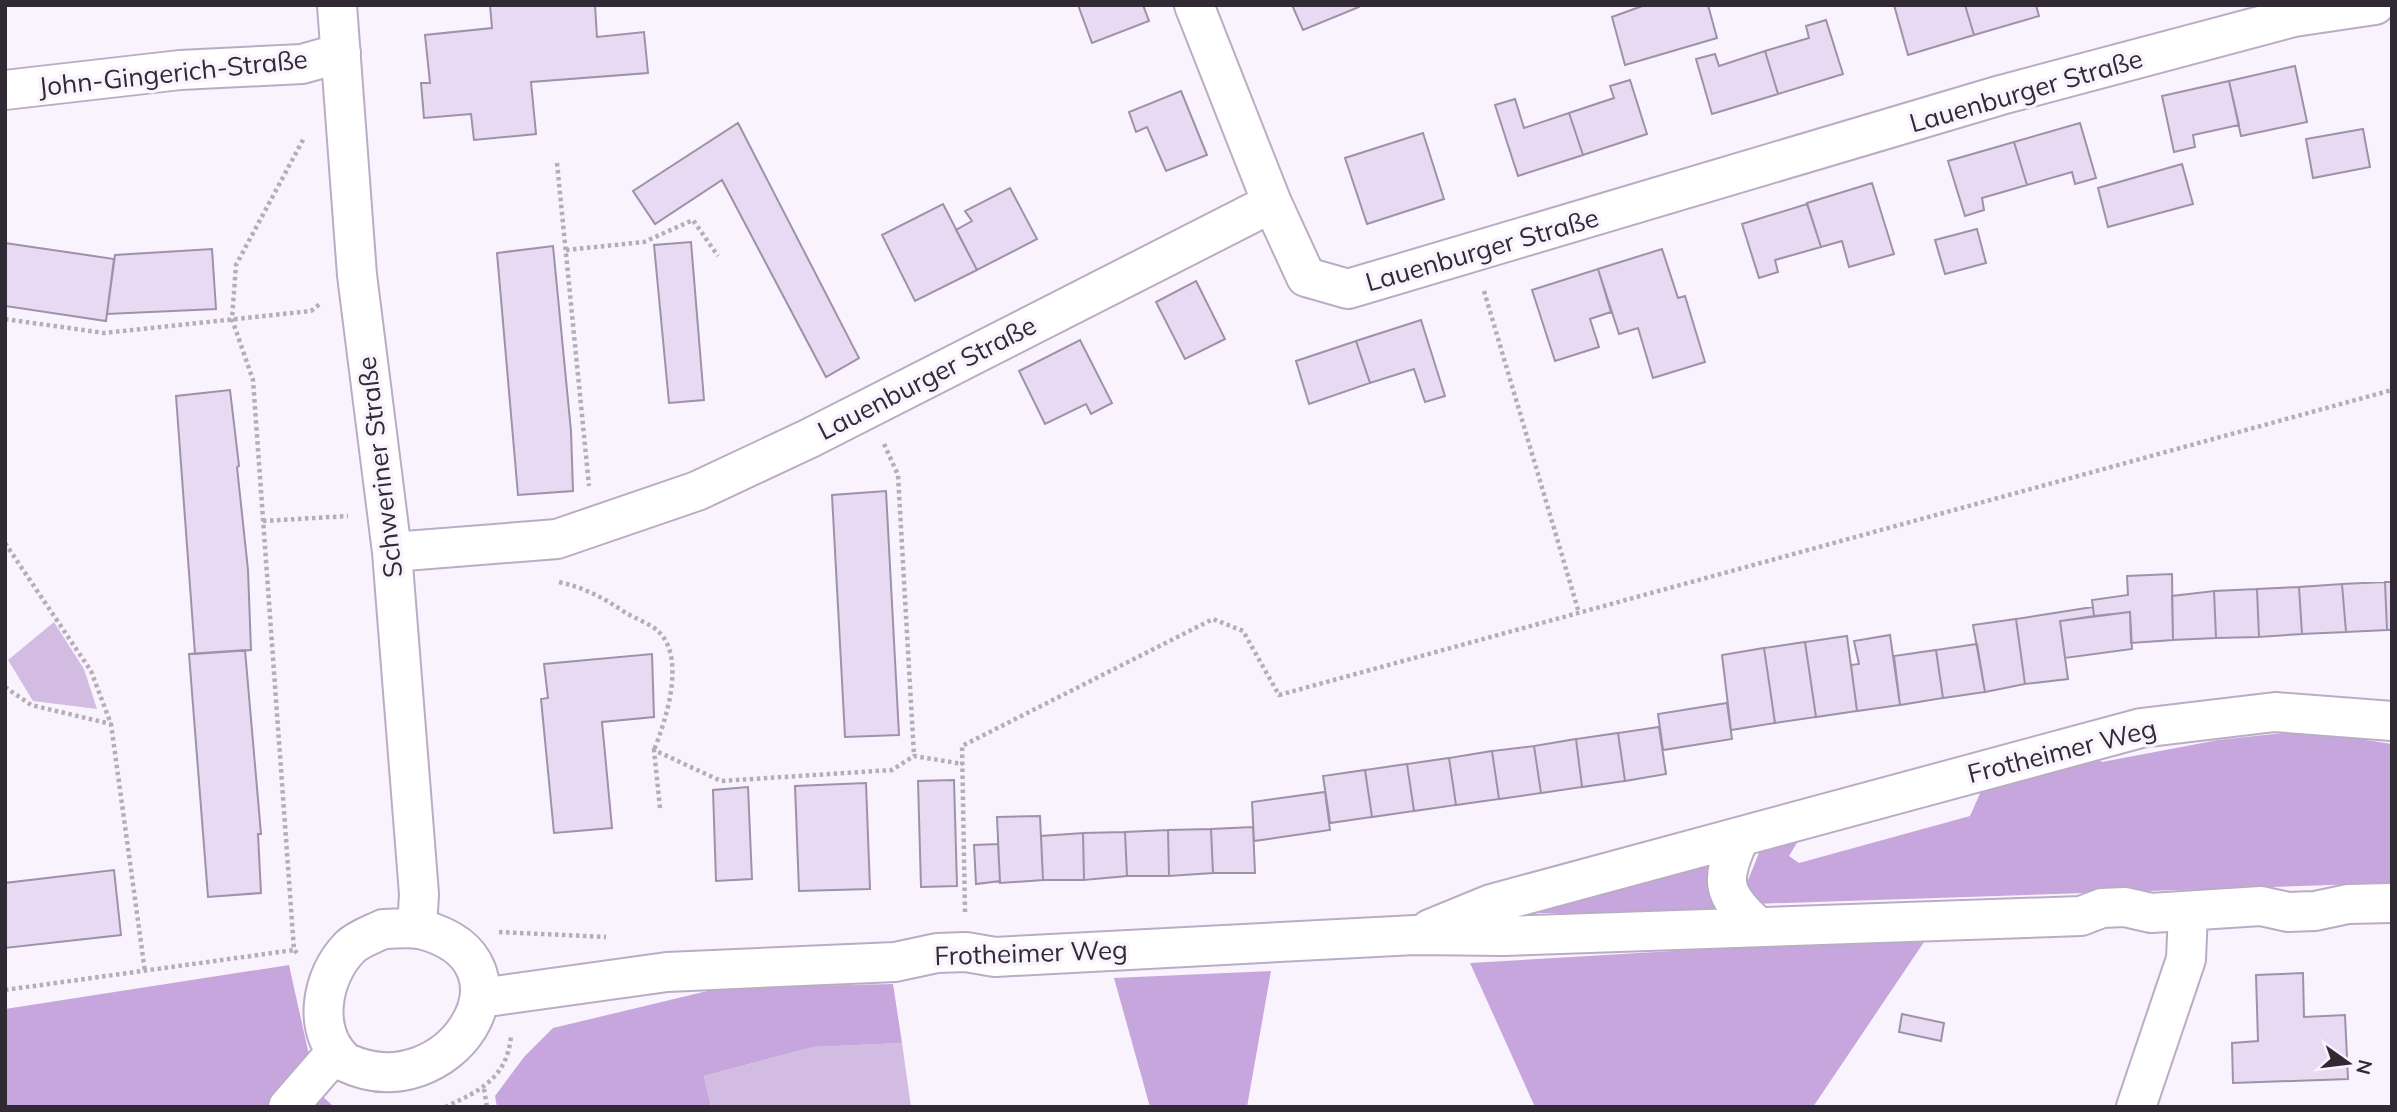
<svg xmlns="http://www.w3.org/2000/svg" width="2397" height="1112" font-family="Mulish,sans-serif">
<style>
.green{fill:#d2bce2}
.forest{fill:#c7a6dd}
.building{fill:#e9daf3;stroke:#9f91a9;stroke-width:2}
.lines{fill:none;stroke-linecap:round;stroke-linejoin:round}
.minor-casing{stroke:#bbacc5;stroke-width:42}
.path{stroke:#b3aeb8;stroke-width:4.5;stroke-dasharray:3.5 3.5;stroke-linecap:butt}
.minor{stroke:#fff;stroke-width:38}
.labels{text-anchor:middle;stroke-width:7;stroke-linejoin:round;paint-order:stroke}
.street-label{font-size:26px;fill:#2f2a33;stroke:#f9f3fe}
</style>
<rect width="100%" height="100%" fill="#f9f3fe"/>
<path class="green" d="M 54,622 L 84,669 L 97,709 L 33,701 L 8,660 Z
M 902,1043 L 911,1107 L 711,1107 L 704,1076 L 813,1047 Z"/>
<path class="forest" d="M 2283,733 L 2333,735 L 2392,744 L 2392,883 L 1752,904 L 1746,885 L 1761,848 L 1803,833 L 1789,856 L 1799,863 L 1970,816 L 1986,780 L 2089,752 L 2102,762 L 2218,740 Z
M 1717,851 L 1727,913 L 1524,913 Z
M 1928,936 L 1813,1107 L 1535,1107 L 1470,963 Z
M 289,965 L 317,1091 L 334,1107 L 5,1107 L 5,1009 Z
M 1271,971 L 1247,1107 L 1150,1107 L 1114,978 Z
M 893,984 L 902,1043 L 813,1047 L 704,1076 L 711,1107 L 497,1107 L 495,1096 L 524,1057 L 553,1028 L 720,988 Z"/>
<path class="building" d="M 490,5 L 595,5 L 597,37 L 644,32 L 648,73 L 531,82 L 536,134 L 474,140 L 471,114 L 424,118 L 421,83 L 430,83 L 425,35 L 492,28 Z
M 1078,5 L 1143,5 L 1149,21 L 1092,43 Z
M 1292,5 L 1358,5 L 1359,7 L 1303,30 Z
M 1645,5 L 1708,5 L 1717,38 L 1625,65 L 1612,17 Z
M 1894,5 L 1965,5 L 1974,35 L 1908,55 Z
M 1965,5 L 2036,5 L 2039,16 L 1974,35 Z
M 1826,20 L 1843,74 L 1778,94 L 1765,51 L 1809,38 L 1806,26 Z
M 1765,51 L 1778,94 L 1712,114 L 1696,59 L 1715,54 L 1719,66 Z
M 2295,66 L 2307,122 L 2241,136 L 2229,81 Z
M 1630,80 L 1647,134 L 1583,155 L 1569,113 L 1614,98 L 1610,86 Z
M 2229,81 L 2239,125 L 2193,135 L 2195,147 L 2174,152 L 2162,96 Z
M 1181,91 L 1207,155 L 1166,171 L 1147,127 L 1136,132 L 1129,112 Z
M 1515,99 L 1524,128 L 1569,113 L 1583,155 L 1518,176 L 1495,105 Z
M 738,123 L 859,358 L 826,377 L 722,180 L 655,224 L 633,191 Z
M 2080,123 L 2096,178 L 2075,184 L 2072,172 L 2027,185 L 2014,142 Z
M 2363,129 L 2370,167 L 2313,178 L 2306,139 Z
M 1423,133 L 1444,199 L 1367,224 L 1345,158 Z
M 2014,142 L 2027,185 L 1982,198 L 1984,210 L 1965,216 L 1948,161 Z
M 2182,164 L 2193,204 L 2108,227 L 2098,188 Z
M 1872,183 L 1894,254 L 1849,267 L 1842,241 L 1821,247 L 1807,203 Z
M 1010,188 L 1037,239 L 977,270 L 956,230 L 972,221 L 965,211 Z
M 943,204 L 977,270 L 915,301 L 882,235 Z
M 1807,204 L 1821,247 L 1775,260 L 1778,272 L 1759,278 L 1742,224 Z
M 1977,229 L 1986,263 L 1945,274 L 1935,240 Z
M 691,242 L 704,400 L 669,403 L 654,245 Z
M 5,243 L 114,259 L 106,321 L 5,306 Z
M 553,246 L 571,431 L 573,491 L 518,495 L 497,253 Z
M 212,249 L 216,309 L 107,314 L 115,255 Z
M 1662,249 L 1678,298 L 1685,296 L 1705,362 L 1653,378 L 1638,328 L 1619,334 L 1598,269 Z
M 1598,269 L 1611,312 L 1590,319 L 1599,347 L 1555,361 L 1532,290 Z
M 1196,281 L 1225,339 L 1185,359 L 1156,302 Z
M 1421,320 L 1445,396 L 1425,402 L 1414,369 L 1370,383 L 1356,341 Z
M 1080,340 L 1112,403 L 1091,414 L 1086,404 L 1045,424 L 1019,371 Z
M 1356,341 L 1370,383 L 1309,404 L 1296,361 Z
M 230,390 L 239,466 L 237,467 L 248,570 L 251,650 L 195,654 L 176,396 Z
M 886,491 L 899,735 L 845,737 L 832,495 Z
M 2172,574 L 2173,640 L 2131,643 L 2130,612 L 2094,616 L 2092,600 L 2128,595 L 2127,576 Z
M 2385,582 L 2392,582 L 2392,630 L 2387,630 Z
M 2385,582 L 2387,630 L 2346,632 L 2342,584 Z
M 2342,584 L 2346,632 L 2302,634 L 2299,587 Z
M 2299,587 L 2302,634 L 2259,637 L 2257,589 Z
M 2257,589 L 2259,637 L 2216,638 L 2214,591 Z
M 2214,591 L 2216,638 L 2173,640 L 2172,596 Z
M 2093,607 L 2094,616 L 2060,621 L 2068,679 L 2025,684 L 2016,619 Z
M 2130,612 L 2132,649 L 2065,658 L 2060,621 Z
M 2016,619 L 2025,684 L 1985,692 L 1973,625 Z
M 1890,635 L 1900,705 L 1857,711 L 1851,665 L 1859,664 L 1854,641 Z
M 1847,636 L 1857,711 L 1816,717 L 1805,642 Z
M 1805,642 L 1816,717 L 1775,723 L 1764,648 Z
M 1977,644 L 1985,692 L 1943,698 L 1936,650 Z
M 1764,648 L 1775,723 L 1731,730 L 1722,655 Z
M 245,650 L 261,834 L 258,834 L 261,893 L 208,897 L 189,654 Z
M 1936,650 L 1943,698 L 1900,705 L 1894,656 Z
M 652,654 L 654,717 L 602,722 L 612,828 L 554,833 L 541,699 L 548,698 L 544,664 Z
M 1727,703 L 1732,739 L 1663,750 L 1658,714 Z
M 1659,727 L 1666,774 L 1625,781 L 1618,733 Z
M 1618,733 L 1625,781 L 1582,787 L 1576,739 Z
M 1576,739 L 1582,787 L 1541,793 L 1534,746 Z
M 1534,746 L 1541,793 L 1499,799 L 1492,751 Z
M 1492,751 L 1499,799 L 1456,805 L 1449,758 Z
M 1449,758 L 1456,805 L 1414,811 L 1407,764 Z
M 1407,764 L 1414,811 L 1372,817 L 1365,770 Z
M 1365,770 L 1372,817 L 1330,823 L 1323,776 Z
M 954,780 L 957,886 L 921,887 L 918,781 Z
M 866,783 L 870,889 L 799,891 L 795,786 Z
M 748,787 L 752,879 L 716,881 L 713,790 Z
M 1325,792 L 1330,830 L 1254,841 L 1252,802 Z
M 1040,816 L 1043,880 L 1000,883 L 997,817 Z
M 1253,827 L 1255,873 L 1213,873 L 1211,829 Z
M 1211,829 L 1213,873 L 1169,876 L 1168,830 Z
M 1168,830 L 1169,876 L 1127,876 L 1125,832 Z
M 1125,832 L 1127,876 L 1084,880 L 1083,833 Z
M 1083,833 L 1084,880 L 1043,880 L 1041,836 Z
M 998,844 L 1000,881 L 976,884 L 974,845 Z
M 114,870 L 121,935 L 5,948 L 5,883 Z
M 2303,973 L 2304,1017 L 2345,1015 L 2348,1079 L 2233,1083 L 2232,1043 L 2258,1041 L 2256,975 Z
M 1902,1014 L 1944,1023 L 1941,1041 L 1899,1032 Z"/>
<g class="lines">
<g class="minor-casing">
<path id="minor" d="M 337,5 L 357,275 L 392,552 L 419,894 L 417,929
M 1194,5 L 1272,203
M 5,90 L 180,70 L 302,64 L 341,53
M 392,552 L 557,539 L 697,491 L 810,438 L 1272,203 L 1306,277 L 1348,289 L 2001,95 L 2294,17 L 2375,5
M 1740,837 C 1720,880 1721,893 1756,925
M 383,929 C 394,929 408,927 420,929 C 547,961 448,1112 345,1062 C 311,1032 321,976 350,947 C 358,939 373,934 383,929 Z
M 1430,929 L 1491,904 L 2141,728 L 2275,712 L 2392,721
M 480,998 L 667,972 L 895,962 L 937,953 L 966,952 L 995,957 L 1415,935 L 1504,936 L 2081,916 L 2102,908 L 2125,907 L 2151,913 L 2261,906 L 2288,912 L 2315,911 L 2348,904 L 2392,903
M 288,1107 L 335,1053
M 2136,1107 L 2186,959 L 2188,912"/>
</g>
<path class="path" d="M 557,163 L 589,486
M 566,250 L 644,242 L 693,220 L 718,256
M 1484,291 L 1579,613
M 5,319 L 104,333 L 311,311 L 321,303
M 884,444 L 898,475 L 914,756
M 263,521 L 348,516
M 5,543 L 91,671 L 111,724 L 145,972
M 559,582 C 585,588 604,598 626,613 C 636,619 651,624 659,632 C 686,659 666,720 654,750
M 5,687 L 31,705 L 111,724
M 660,808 L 654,750 L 721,781 L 892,770 L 914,756 L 963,764
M 965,912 L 962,746 L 1213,619 L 1243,631 L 1279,695 L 2392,390
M 499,932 L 606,937
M 297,953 L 294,950 L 253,380 L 232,319 L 236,265 L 304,138
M 5,990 L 294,950
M 484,1089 L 487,1107
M 445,1107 C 480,1091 507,1078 511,1036"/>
<use href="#minor" class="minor"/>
</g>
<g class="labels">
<g class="street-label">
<text transform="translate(173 73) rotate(-6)" y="9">John-Gingerich-Straße</text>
<text transform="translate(2026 91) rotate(-16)" y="9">Lauenburger Straße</text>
<text transform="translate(1482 250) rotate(-16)" y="9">Lauenburger Straße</text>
<text transform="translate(927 378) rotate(-27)" y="9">Lauenburger Straße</text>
<text transform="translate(380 467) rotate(-97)" y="9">Schweriner Straße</text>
<text transform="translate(2062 751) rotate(-14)" y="9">Frotheimer Weg</text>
<text transform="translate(1031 953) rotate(-2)" y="9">Frotheimer Weg</text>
</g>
</g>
<rect width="2397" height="1112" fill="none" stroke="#2f2a33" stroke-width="14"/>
<g transform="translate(2348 1063) rotate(104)" stroke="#f9f3fe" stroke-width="5" paint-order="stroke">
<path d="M0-5L12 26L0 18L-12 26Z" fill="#2f2a33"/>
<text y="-10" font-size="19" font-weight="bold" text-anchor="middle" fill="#2f2a33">N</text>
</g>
</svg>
